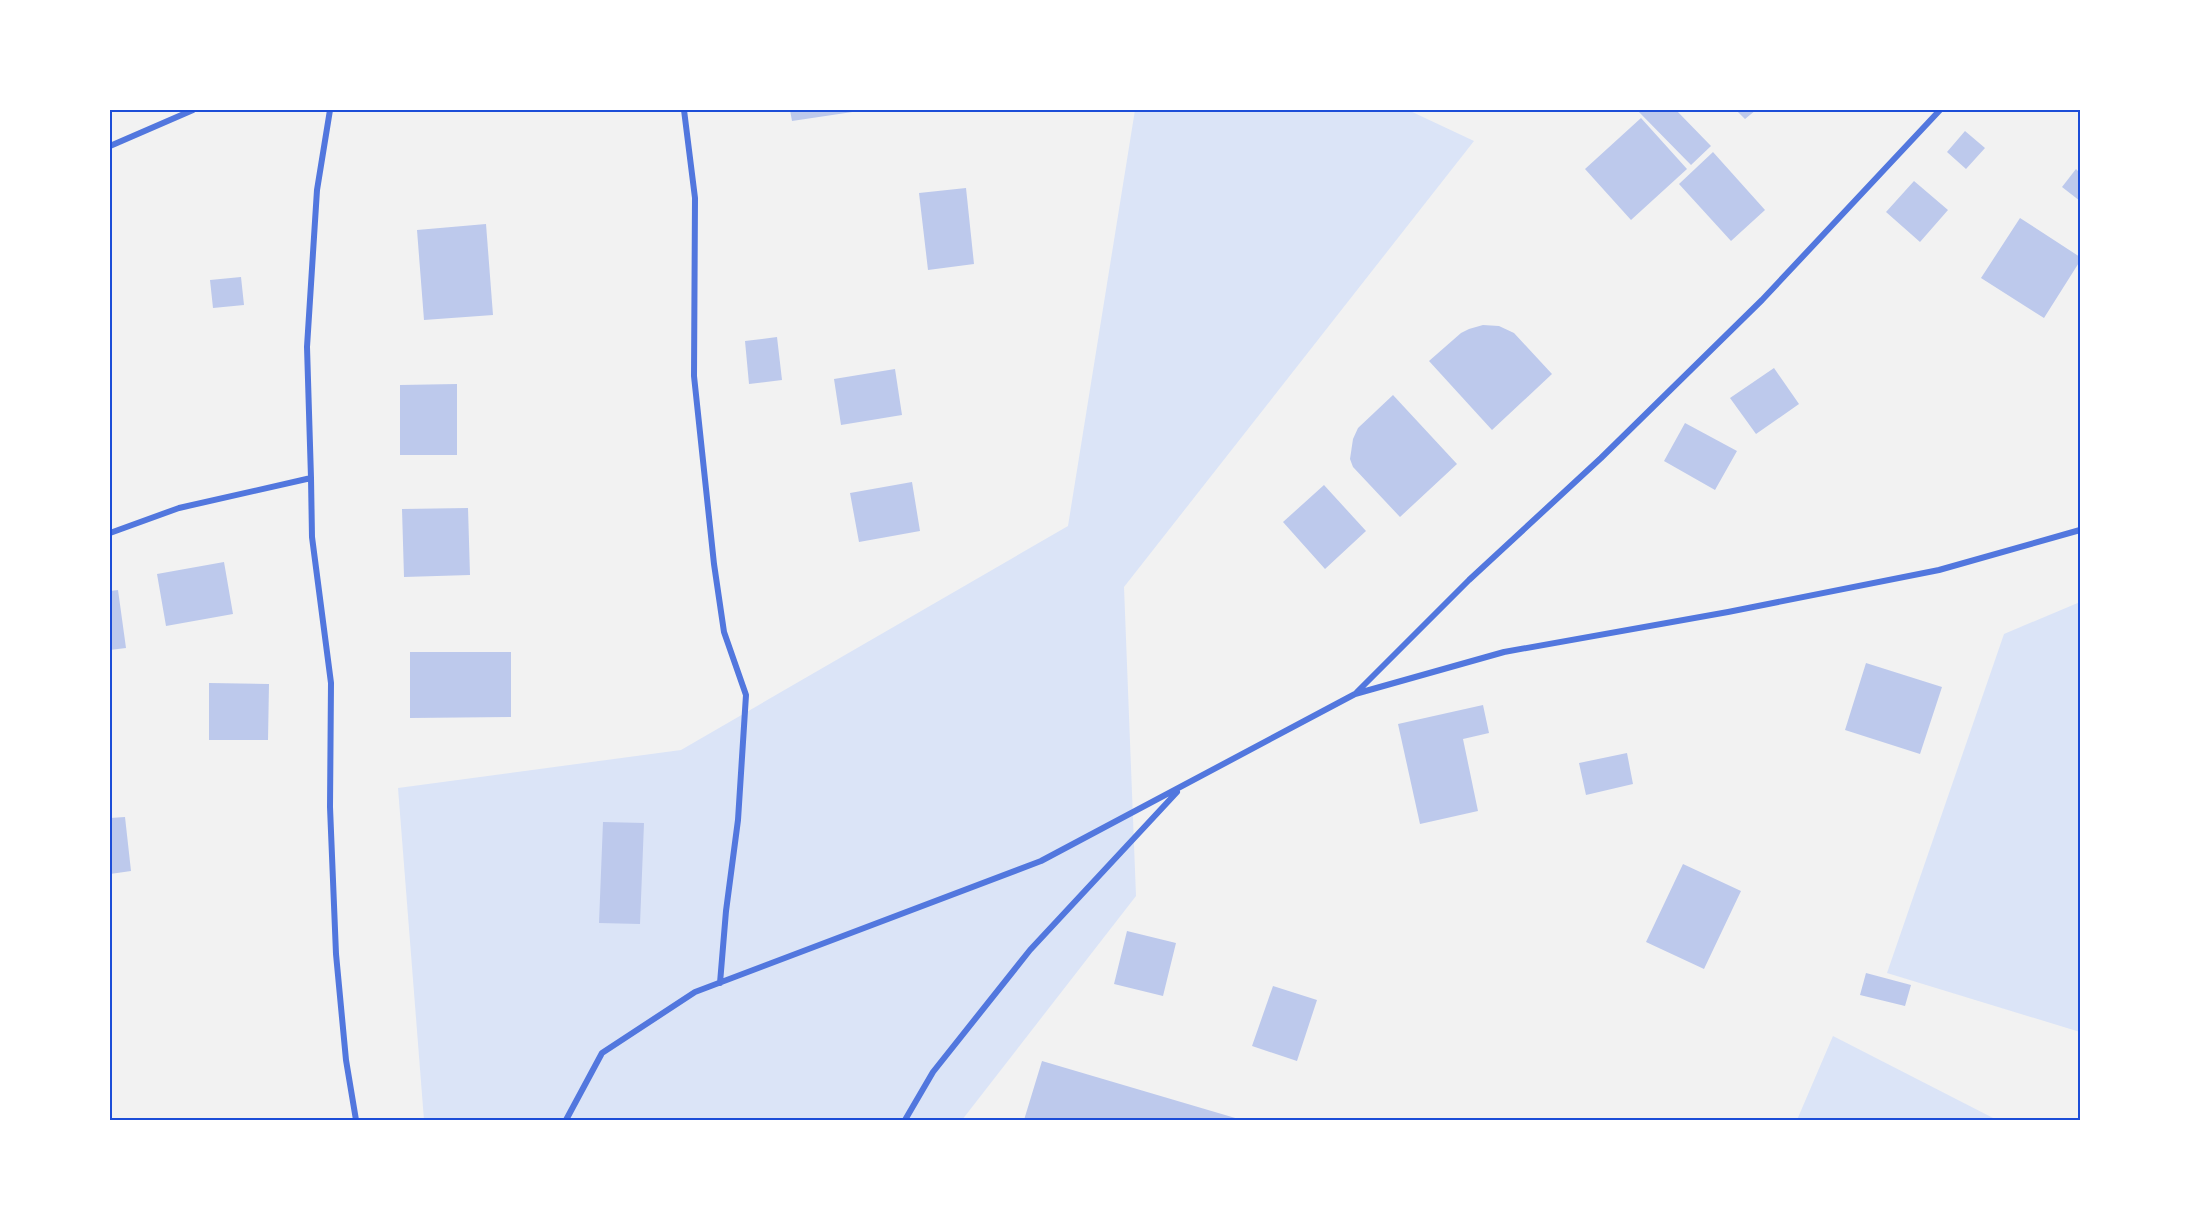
<svg xmlns="http://www.w3.org/2000/svg" width="2190" height="1230" font-family="'Roboto Condensed',sans-serif">
<style>
.green{fill:#dbe4f7}
.building{fill:#bdc9ec}
.lines{fill:none;stroke-linecap:round;stroke-linejoin:round}
.minor{stroke:#5277de;stroke-width:6}
.neatline{fill:none;stroke:#1d4ed8;stroke-width:2}
</style>
<rect width="100%" height="100%" fill="#f2f2f2"/>
<path class="green" d="M 1135,110 L 1408,110 L 1474,141 L 1124,587 L 1136,896 L 962,1120 L 424,1120 L 398,788 L 681,750 L 1068,526 Z
M 2080,602 L 2080,1032 L 1887,973 L 2004,634 Z
M 1833,1036 L 1997,1120 L 1797,1120 Z"/>
<path class="building" d="M 790,110 L 859,110 L 859,111 L 792,121 Z
M 1637,110 L 1676,110 L 1711,146 L 1691,165 Z
M 1736,110 L 1756,110 L 1745,119 Z
M 1641,118 L 1687,169 L 1631,220 L 1585,169 Z
M 1965,131 L 1985,148 L 1966,169 L 1947,152 Z
M 1713,152 L 1765,210 L 1731,241 L 1679,184 Z
M 2076,169 L 2080,173 L 2080,201 L 2062,187 Z
M 1914,181 L 1948,210 L 1920,242 L 1886,212 Z
M 966,188 L 974,264 L 928,270 L 919,193 Z
M 2020,218 L 2080,257 L 2080,261 L 2044,318 L 1981,278 Z
M 486,224 L 493,315 L 424,320 L 417,230 Z
M 241,277 L 244,305 L 213,308 L 210,280 Z
M 1483,325 L 1499,326 L 1514,333 L 1552,374 L 1492,430 L 1429,361 L 1461,333 L 1469,329 Z
M 777,337 L 782,380 L 749,384 L 745,341 Z
M 1774,368 L 1799,404 L 1756,434 L 1730,398 Z
M 895,369 L 902,415 L 841,425 L 834,379 Z
M 457,384 L 457,455 L 400,455 L 400,385 Z
M 1393,395 L 1457,464 L 1400,517 L 1353,467 L 1350,459 L 1353,439 L 1358,428 Z
M 1685,423 L 1737,451 L 1715,490 L 1664,461 Z
M 912,482 L 920,531 L 859,542 L 850,493 Z
M 1324,485 L 1366,531 L 1325,569 L 1283,522 Z
M 468,508 L 470,575 L 404,577 L 402,509 Z
M 224,562 L 233,614 L 166,626 L 157,574 Z
M 118,590 L 126,648 L 110,650 L 110,591 Z
M 410,652 L 511,652 L 511,717 L 410,718 Z
M 1866,663 L 1942,687 L 1920,754 L 1845,730 Z
M 209,683 L 269,684 L 268,740 L 209,740 Z
M 1483,705 L 1489,733 L 1463,739 L 1478,811 L 1420,824 L 1398,724 Z
M 1627,753 L 1633,784 L 1586,795 L 1579,763 Z
M 125,817 L 131,871 L 110,874 L 110,818 Z
M 603,822 L 644,823 L 640,924 L 599,923 Z
M 1683,864 L 1741,891 L 1704,969 L 1646,942 Z
M 1127,931 L 1176,943 L 1163,996 L 1114,984 Z
M 1866,973 L 1911,985 L 1905,1006 L 1860,995 Z
M 1273,986 L 1317,1000 L 1297,1061 L 1252,1046 Z
M 1042,1061 L 1242,1120 L 1024,1120 Z"/>
<g class="lines">
<path class="minor" d="M 330,110 L 317,190 L 307,347 L 311,478 L 312,537 L 331,683 L 330,807 L 336,954 L 346,1060 L 356,1120
M 684,110 L 695,198 L 694,376 L 714,564 L 724,632 L 746,695 L 738,820 L 726,911 L 720,983
M 110,146 L 193,110
M 110,533 L 179,508 L 311,478
M 1357,692 L 1469,580 L 1601,458 L 1762,300 L 1940,110
M 566,1120 L 602,1053 L 695,992 L 1041,861 L 1355,694 L 1504,652 L 1728,612 L 1939,570 L 2080,530
M 905,1120 L 933,1072 L 1030,950 L 1177,792"/>
</g>
<rect width="2190" height="1230" fill="none" stroke="#ffffff" stroke-width="222"/>
<rect x="111" y="111" width="1968" height="1008" class="neatline"/>
</svg>
